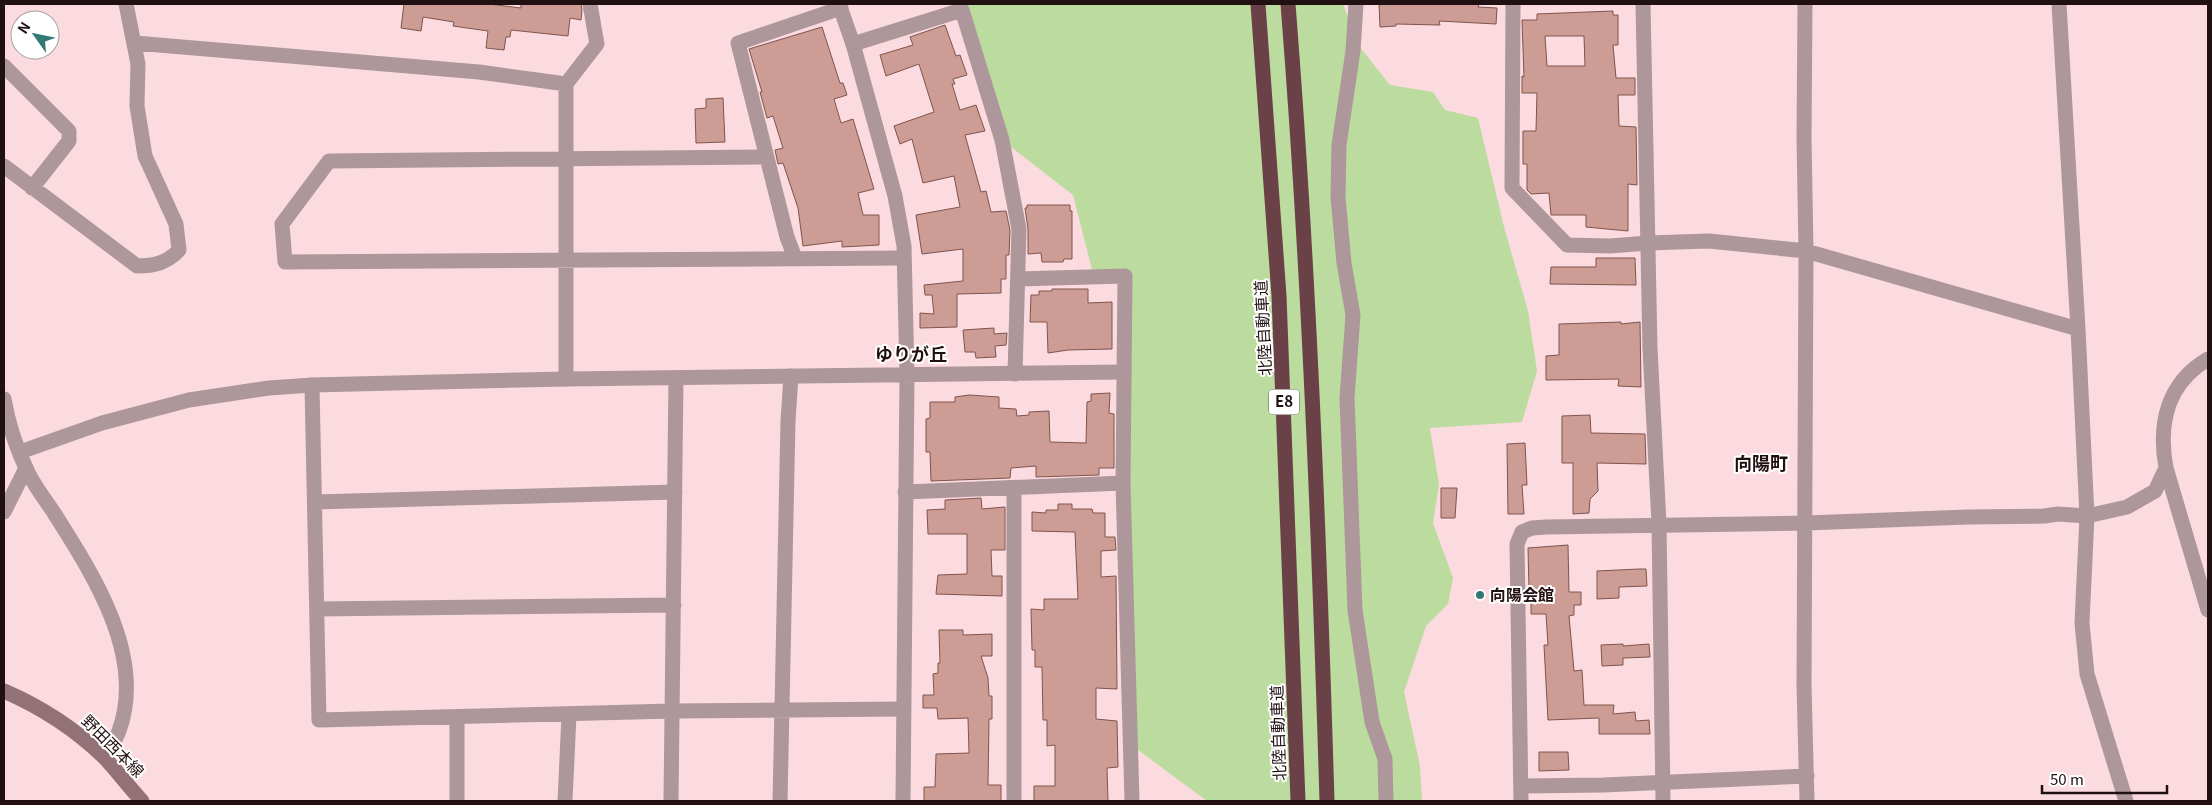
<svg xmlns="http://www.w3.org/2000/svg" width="2212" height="805" font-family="Georgia,'Noto Sans JP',serif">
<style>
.green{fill:#bcdb9f}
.building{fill:#cd9d95;stroke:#7f544d;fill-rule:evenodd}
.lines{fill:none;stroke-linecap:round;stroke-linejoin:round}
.minor{stroke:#ad979a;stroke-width:15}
.tertiary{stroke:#ad979a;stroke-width:15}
.secondary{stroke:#927276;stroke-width:15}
.motorway{stroke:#6b4148;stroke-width:15}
.poi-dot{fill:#327a76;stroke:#fff;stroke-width:2}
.labels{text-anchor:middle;stroke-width:4;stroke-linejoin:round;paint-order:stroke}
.shield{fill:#fff;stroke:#645859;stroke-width:1}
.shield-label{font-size:15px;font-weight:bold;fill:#211012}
.street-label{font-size:16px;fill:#211012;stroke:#fff}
.poi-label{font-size:16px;font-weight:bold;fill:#211012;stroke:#fff;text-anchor:start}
.neighbourhood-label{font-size:18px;font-weight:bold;fill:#211012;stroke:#fff}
</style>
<rect width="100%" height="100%" fill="#fbdbdf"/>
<path class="green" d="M 959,4 L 1343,4 L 1359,46 L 1390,85 L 1433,92 L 1445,110 L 1478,118 L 1504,227 L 1528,311 L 1537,371 L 1522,422 L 1430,428 L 1439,485 L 1433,523 L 1453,578 L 1448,604 L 1426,626 L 1404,692 L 1420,766 L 1422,801 L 1207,801 L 1130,744 L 1125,277 L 1094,277 L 1073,195 L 1002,140 Z"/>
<path class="building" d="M 404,4 L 489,4 L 521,8 L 521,4 L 581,4 L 582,10 L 581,20 L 570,18 L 568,36 L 511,30 L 510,37 L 506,37 L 504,50 L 486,48 L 488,31 L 453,26 L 454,22 L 423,17 L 421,31 L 401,28 Z
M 1379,4 L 1479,4 L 1478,7 L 1497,8 L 1496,24 L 1439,21 L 1440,25 L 1396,24 L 1396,26 L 1380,27 Z
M 1613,11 L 1613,15 L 1618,15 L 1618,45 L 1613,45 L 1616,78 L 1635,78 L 1635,95 L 1618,95 L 1619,126 L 1636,127 L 1637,185 L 1628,184 L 1628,231 L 1586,227 L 1586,215 L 1551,215 L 1549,193 L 1531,194 L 1527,190 L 1527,164 L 1523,164 L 1523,131 L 1536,131 L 1537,93 L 1522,93 L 1522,76 L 1524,77 L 1522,20 L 1537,20 L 1537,14 ZM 1545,36 L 1584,36 L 1585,66 L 1547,66 Z
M 945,25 L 956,56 L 960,55 L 967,75 L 953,79 L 955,84 L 952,84 L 960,110 L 976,105 L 985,131 L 965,135 L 981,192 L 986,191 L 991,212 L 1006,211 L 1010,230 L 1009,255 L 1006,255 L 1006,279 L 1001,279 L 1001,293 L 957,294 L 957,327 L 920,328 L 920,313 L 934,314 L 932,295 L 925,295 L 924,285 L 963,281 L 963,249 L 922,254 L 916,215 L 960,207 L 954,176 L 923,183 L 912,139 L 900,144 L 894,126 L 934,112 L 919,64 L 886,76 L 880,55 L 913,45 L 910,37 Z
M 822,27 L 840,83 L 843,83 L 847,95 L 834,99 L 841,123 L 853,119 L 874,189 L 858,193 L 863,215 L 879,215 L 879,245 L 842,247 L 842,241 L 803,246 L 798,208 L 783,163 L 778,164 L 775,150 L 783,148 L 773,116 L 767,118 L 760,92 L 762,92 L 749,49 Z
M 723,98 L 725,142 L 696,143 L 695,109 L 706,108 L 706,99 Z
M 1027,205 L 1070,205 L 1070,211 L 1072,211 L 1072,259 L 1064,259 L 1063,262 L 1042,262 L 1041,253 L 1028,254 L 1028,229 L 1025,208 L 1027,208 Z
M 1596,258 L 1635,258 L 1636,285 L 1550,284 L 1551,267 L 1596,267 Z
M 1052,289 L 1088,289 L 1088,303 L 1112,302 L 1112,349 L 1068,350 L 1048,353 L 1047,322 L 1030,322 L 1031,295 L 1039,295 L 1039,291 L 1052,291 Z
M 1621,322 L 1621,324 L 1640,322 L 1641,387 L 1618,386 L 1619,379 L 1546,380 L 1546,356 L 1559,355 L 1559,324 Z
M 994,328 L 994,334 L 1007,333 L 1006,345 L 995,346 L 996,357 L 976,358 L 975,352 L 965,352 L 963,330 Z
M 1110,393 L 1109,413 L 1114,414 L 1114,468 L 1099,468 L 1099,475 L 1036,477 L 1036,466 L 1011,468 L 1010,478 L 931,481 L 930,452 L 926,452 L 926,419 L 930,418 L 930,402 L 955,402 L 955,397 L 969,395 L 999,397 L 999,408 L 1016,409 L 1017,416 L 1029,415 L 1029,412 L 1049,411 L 1050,442 L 1086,443 L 1087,402 L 1091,401 L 1091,394 Z
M 1590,415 L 1591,433 L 1645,434 L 1646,464 L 1597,463 L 1598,491 L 1590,499 L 1589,513 L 1573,514 L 1573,463 L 1562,463 L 1562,416 Z
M 1525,443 L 1527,485 L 1522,485 L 1524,514 L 1508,514 L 1507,444 Z
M 1441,488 L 1457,488 L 1455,518 L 1441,518 Z
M 981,498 L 982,509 L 1005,507 L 1005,550 L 991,550 L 992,576 L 1002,576 L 1002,596 L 936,594 L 938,575 L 967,574 L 967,534 L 928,534 L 927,510 L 945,509 L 945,500 Z
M 1058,504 L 1072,504 L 1072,509 L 1092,509 L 1093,513 L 1105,513 L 1105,537 L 1115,537 L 1116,550 L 1101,551 L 1101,577 L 1116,576 L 1117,689 L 1096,688 L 1096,719 L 1117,721 L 1118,767 L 1107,768 L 1108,801 L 1034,801 L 1034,786 L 1055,786 L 1055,745 L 1047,746 L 1047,720 L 1043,720 L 1042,667 L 1035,667 L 1035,650 L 1032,650 L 1031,609 L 1044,610 L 1044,599 L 1078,599 L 1075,532 L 1032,531 L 1032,512 L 1046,513 L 1046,510 L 1058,510 Z
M 1568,545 L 1569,592 L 1581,592 L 1581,605 L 1574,605 L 1574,615 L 1569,616 L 1574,671 L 1582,670 L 1584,705 L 1614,705 L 1613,714 L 1635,712 L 1636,721 L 1649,720 L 1650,734 L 1599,734 L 1599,718 L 1548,720 L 1544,645 L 1548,645 L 1546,614 L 1531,614 L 1531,590 L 1529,590 L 1528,548 Z
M 1639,569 L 1646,569 L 1647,586 L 1619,587 L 1619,598 L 1597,599 L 1597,571 Z
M 939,630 L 963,630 L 963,635 L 992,634 L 992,656 L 981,656 L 988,678 L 989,696 L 992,696 L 992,719 L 989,719 L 988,785 L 1001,785 L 1001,801 L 924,801 L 924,787 L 935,787 L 936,754 L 969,753 L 968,718 L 938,719 L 937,708 L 923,708 L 923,695 L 934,695 L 933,674 L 938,673 L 938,663 L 940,663 Z
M 1623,644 L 1623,646 L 1649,644 L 1650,657 L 1623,658 L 1623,665 L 1602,666 L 1601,645 Z
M 1539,752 L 1568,752 L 1569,770 L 1539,771 Z"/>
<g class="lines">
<path class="minor" d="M 1356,4 L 1353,51 L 1339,145 L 1338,197 L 1344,263 L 1353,315 L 1347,398 L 1355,610 L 1372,722 L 1385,759 L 1386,801
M 1513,4 L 1512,188 L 1567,245 L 1610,246 L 1648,243 L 1709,241 L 1806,251 L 2078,329
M 1805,4 L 1804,138 L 1806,251 L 1804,686 L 1807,801
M 2059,4 L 2078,329 L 2087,516 L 2082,623 L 2087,674 L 2126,801
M 135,43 L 479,72 L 566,84
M 853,44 L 962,10 L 1002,140 L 1019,229 L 1015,374
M 4,66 L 69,131 L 69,141 L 32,188
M 767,157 L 329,161 L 282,224 L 285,262 L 903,258
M 4,166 L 137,266 C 154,266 167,263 179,250 L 176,224 L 145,156 L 137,106 L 138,64 L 126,4
M 795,258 L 787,237 L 738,43 L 841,8
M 1018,279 L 1125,276 L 1123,483 L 1132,801
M 2208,359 C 2167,383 2158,424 2166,468 L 2208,610
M 566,379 L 566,84 L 597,44 L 590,4
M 312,385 L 319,720 L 672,711 L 903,709
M 905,492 L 1123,483
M 315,502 L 675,492
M 4,512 L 26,468
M 317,609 L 674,605
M 1521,786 L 1603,785 L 1807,776
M 457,801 L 457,717
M 565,801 L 569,715
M 671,801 L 676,378
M 780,801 L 788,421 L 791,376
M 1014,801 L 1014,488
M 1521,801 L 1517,544 L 1522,532 L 1532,528 L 1546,527 L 1806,523 L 1968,517 L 2044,516 L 2058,514 L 2087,516 L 2127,507 L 2155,491 L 2166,468"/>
<path class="tertiary" d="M 839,4 L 853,44 L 895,196 L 904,246 L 907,375 L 903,801
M 1643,4 L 1650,348 L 1659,524 L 1663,801
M 4,399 C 8,422 16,447 26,468 C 33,485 46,500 56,516 C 94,576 146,657 119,731 C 116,740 109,749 104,757
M 20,452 L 102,423 L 189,400 L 269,388 L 312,385 L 566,379 L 1124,372"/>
<path class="secondary" d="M 4,691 C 41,707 75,729 104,757 C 117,771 129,787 142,801"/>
<path class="motorway" d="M 1258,4 L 1279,296 L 1298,801
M 1288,4 C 1309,269 1319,535 1327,801"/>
</g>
<circle class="poi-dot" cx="1480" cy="595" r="5"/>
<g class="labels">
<rect class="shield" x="1269" y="389.5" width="30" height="25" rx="4"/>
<g class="shield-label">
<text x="1284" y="407">E8</text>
</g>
<g class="street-label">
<text transform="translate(1263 328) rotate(-93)" y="6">北陸自動車道</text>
<text transform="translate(1278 733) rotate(-92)" y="6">北陸自動車道</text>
<text transform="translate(113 746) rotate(45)" y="6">野田西本線</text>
</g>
<g class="poi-label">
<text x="1490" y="601">向陽会館</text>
</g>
<g class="neighbourhood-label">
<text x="911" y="361">ゆりが丘</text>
<text x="1761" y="470">向陽町</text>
</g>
</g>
<rect width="2212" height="805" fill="none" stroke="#211012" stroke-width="10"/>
<g transform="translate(35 35) rotate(303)"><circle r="24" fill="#ffffff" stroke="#a69fa0"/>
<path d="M0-4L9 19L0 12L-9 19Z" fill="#327a76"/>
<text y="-8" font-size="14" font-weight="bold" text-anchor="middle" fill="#211012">N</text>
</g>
<path d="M2042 785v8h125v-8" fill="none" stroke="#211012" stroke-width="2.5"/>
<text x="2050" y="785" font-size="15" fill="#211012" stroke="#ffffff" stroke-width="4" paint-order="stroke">50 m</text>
</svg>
